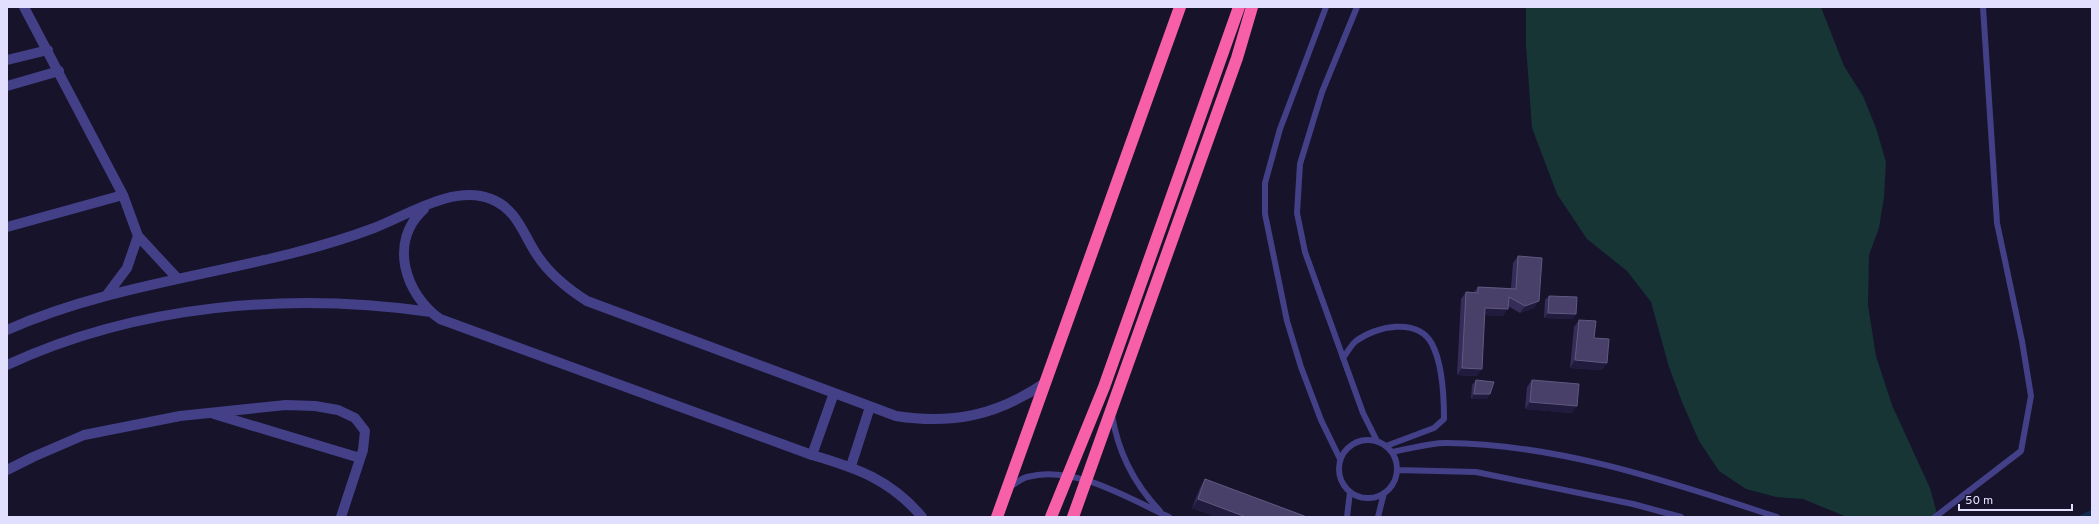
<svg xmlns="http://www.w3.org/2000/svg" width="2099" height="524" font-family="Overpass,sans-serif">
<style>
.grass{fill:#163534}
.lines{fill:none;stroke-linecap:round;stroke-linejoin:round}
.stream{stroke:#122a50;stroke-width:4.5}
.lane{stroke:#434088;stroke-width:6}
.street{stroke:#434088;stroke-width:10}
.highway{stroke:#f85fa9;stroke-width:12}
.wall{fill:#352d58}
.shaded-wall{fill:#211b3e}
.building{fill:#484069;stroke:#605981}
</style>
<rect width="100%" height="100%" fill="#17132b"/>
<path class="grass" d="M 1526,7 L 1821,7 L 1844,66 L 1863,96 L 1876,128 L 1886,162 L 1884,197 L 1879,228 L 1869,255 L 1868,305 L 1876,356 L 1892,405 L 1930,488 L 1936,510 L 1935,517 L 1847,517 L 1803,499 L 1776,497 L 1746,489 L 1719,471 L 1699,441 L 1682,402 L 1669,367 L 1651,302 L 1627,271 L 1587,239 L 1557,194 L 1532,128 L 1526,46 Z"/>
<g class="lines">
<path class="stream" d="M 2081,517 L 2092,512"/>
<path class="lane" d="M 1326,7 L 1280,129 L 1265,183 L 1265,214 L 1287,321 L 1301,367 L 1321,420 L 1340,459
M 1357,7 L 1322,92 L 1300,164 L 1297,213 L 1305,252 L 1363,413 L 1377,441
M 1343,358 C 1347,353 1351,345 1356,341 C 1376,326 1418,317 1432,344 C 1442,363 1444,398 1444,419 L 1434,428 L 1386,446
M 1112,415 C 1118,452 1134,484 1160,511
M1339 469a29 29 0 1 1 58 0a29 29 0 1 1-58 0Z
M 1392,452 C 1409,449 1428,443 1446,443 C 1560,444 1670,482 1777,517
M 1397,470 L 1476,472 L 1633,504 L 1681,517
M 1008,488 C 1014,485 1020,479 1027,477 C 1073,464 1128,498 1169,517
M 1347,517 L 1350,492
M 1378,517 L 1384,493
M 1935,517 L 2021,451 L 2031,396 L 2022,341 L 1997,223 L 1983,7"/>
<path class="street" d="M 24,7 L 123,195 L 138,236 L 177,278
M 7,60 L 48,50
M 7,86 L 59,71
M 424,209 C 388,242 405,294 440,319 L 812,455 C 857,468 891,480 922,517
M 7,227 L 123,195
M 106,296 L 127,268 L 138,236
M 7,330 C 124,278 255,273 374,228 C 408,215 454,184 491,199 C 517,209 523,234 537,255 C 550,275 568,289 587,301 L 896,416 C 953,425 997,415 1045,383
M 7,365 C 139,304 289,292 431,312
M 214,414 L 360,458
M 812,455 L 834,393
M 851,466 L 870,407
M 7,470 L 33,457 L 84,435 L 180,416 L 286,405 L 315,406 L 338,410 L 355,418 L 365,431 L 363,450 L 341,517"/>
<path class="highway" d="M 997,517 L 1180,7
M 1051,517 L 1104,387 L 1239,7
M 1073,517 L 1237,58 L 1252,7"/>
</g>
<path class="wall" d="M 1518,256 L 1534,308 L 1520,313 L 1508,306 L 1503,316 L 1485,315 L 1477,376 L 1457,375 L 1461,299 L 1466,292 L 1474,292 L 1478,287 L 1511,288 L 1513,263 Z
M 1549,296 L 1576,314 L 1573,319 L 1544,318 L 1545,300 Z
M 1579,320 L 1594,338 L 1607,363 L 1602,370 L 1570,368 L 1574,327 Z
M 1476,380 L 1487,399 L 1471,399 L 1472,385 Z
M 1532,380 L 1572,413 L 1525,409 L 1527,387 Z
M 1205,479 L 1307,517 L 1217,517 L 1192,508 L 1200,488 Z"/>
<path class="shaded-wall" d="M 1539,301 L 1534,308 L 1520,313 L 1525,306 Z
M 1485,308 L 1508,309 L 1503,316 L 1480,315 Z
M 1548,313 L 1576,314 L 1573,319 L 1544,318 Z
M 1575,360 L 1607,363 L 1602,370 L 1570,368 Z
M 1462,368 L 1482,369 L 1477,376 L 1457,375 Z
M 1474,394 L 1490,394 L 1487,399 L 1471,399 Z
M 1530,402 L 1577,406 L 1572,413 L 1525,409 Z
M 1198,499 L 1246,517 L 1217,517 L 1192,508 Z"/>
<path class="building" d="M 1518,256 L 1542,258 L 1539,301 L 1525,306 L 1509,297 L 1508,309 L 1485,308 L 1482,369 L 1462,368 L 1466,292 L 1478,293 L 1478,287 L 1516,289 Z
M 1549,296 L 1577,297 L 1576,314 L 1548,313 Z
M 1579,320 L 1596,321 L 1594,338 L 1609,339 L 1607,363 L 1575,360 Z
M 1476,380 L 1494,382 L 1490,394 L 1474,394 Z
M 1532,380 L 1579,384 L 1577,406 L 1530,402 Z
M 1205,479 L 1307,517 L 1246,517 L 1198,499 Z"/>
<rect width="2099" height="524" fill="none" stroke="#e2dffe" stroke-width="16"/>
<path d="M1959 504v6h113v-6" fill="none" stroke="#e2dffe" stroke-width="2"/>
<text x="1965" y="504" font-size="12" fill="#e2dffe" stroke="#17132b" stroke-width="3" paint-order="stroke">50 m</text>
</svg>
